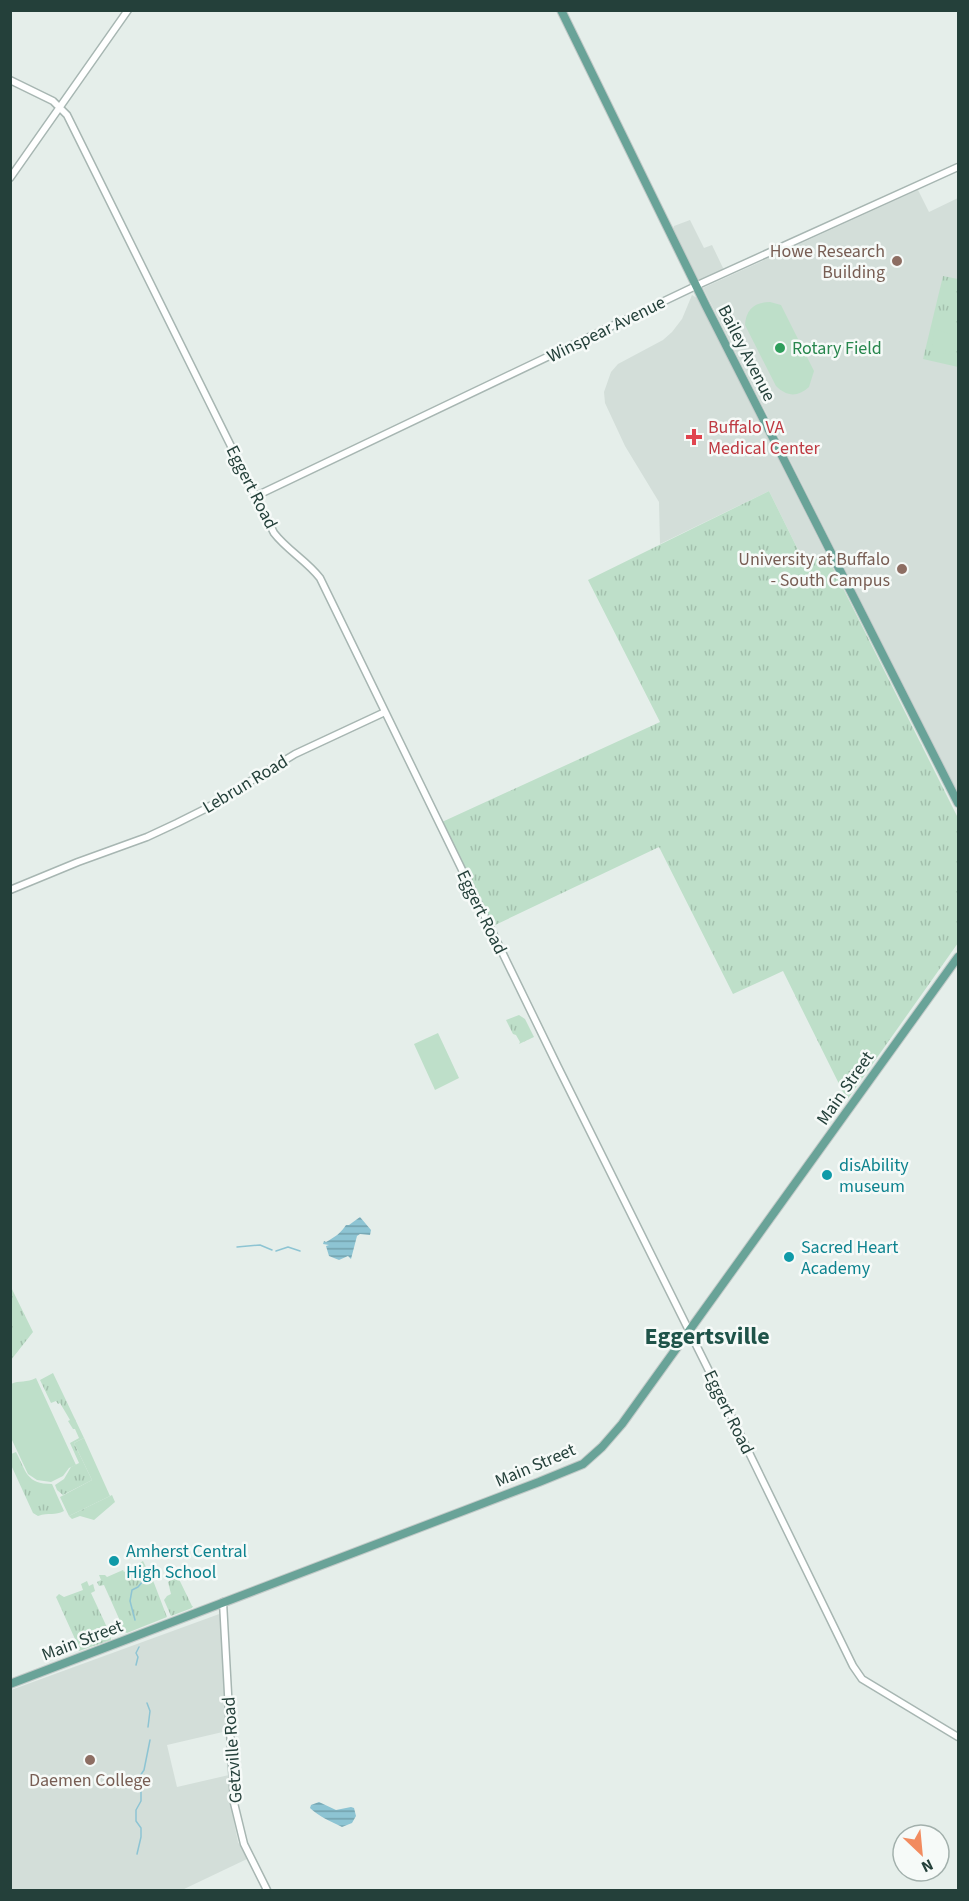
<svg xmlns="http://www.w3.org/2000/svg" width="969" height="1901" font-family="'Source Sans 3',sans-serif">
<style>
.built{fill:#d3ded9}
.grass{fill:url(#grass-tufts)}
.pitch{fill:#bedfc9}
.water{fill:url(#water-rules)}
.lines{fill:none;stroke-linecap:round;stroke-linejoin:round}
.stream{stroke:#8dc4d3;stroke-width:1.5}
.minor-casing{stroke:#a7b6b2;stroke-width:9}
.major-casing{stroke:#c2cac8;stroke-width:10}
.minor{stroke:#fff;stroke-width:6}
.major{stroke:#69a398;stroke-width:8}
.education-dot{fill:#8d6e63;stroke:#f6faf8;stroke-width:2}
.leisure-dot{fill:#2e9e5b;stroke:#f6faf8;stroke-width:2}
.health-dot{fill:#e0444e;stroke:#f6faf8;stroke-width:2}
.culture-dot{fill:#0f9aa8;stroke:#f6faf8;stroke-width:2}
.labels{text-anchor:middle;stroke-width:5;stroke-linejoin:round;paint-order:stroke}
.education-label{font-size:18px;fill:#785e54;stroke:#f6faf8;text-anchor:end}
.street-label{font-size:18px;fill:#24403a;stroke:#f6faf8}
.leisure-label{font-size:18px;fill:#27864d;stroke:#f6faf8;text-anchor:start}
.health-label{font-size:18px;fill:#be3a42;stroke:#f6faf8;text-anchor:start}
.culture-label{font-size:18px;fill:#0d838f;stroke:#f6faf8;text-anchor:start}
.district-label{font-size:24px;font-weight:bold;fill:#1f5349;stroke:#f6faf8}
</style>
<defs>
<pattern id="grass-tufts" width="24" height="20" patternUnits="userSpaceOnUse" patternTransform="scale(1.5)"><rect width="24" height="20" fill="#bedfc9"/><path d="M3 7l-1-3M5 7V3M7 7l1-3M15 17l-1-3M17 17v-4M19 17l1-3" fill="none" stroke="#a3c0ad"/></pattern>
<pattern id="water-rules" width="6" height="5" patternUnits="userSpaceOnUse" patternTransform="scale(1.5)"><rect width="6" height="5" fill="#8dc4d3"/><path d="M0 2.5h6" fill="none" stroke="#73a1ac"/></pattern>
</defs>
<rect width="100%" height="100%" fill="#e5eeea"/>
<path class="built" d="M 918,190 L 929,212 L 958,198 L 958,793 L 703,288 Z
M 690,220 L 704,248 L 712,245 L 724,270 L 700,280 L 698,279 L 673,229 L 674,226 Z
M 692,295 L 697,298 L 826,554 L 805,564 L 769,491 L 660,544 L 659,502 L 625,446 L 605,403 L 604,392 L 611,372 L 618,364 L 663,340 L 672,332 L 682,319 Z
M 222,1613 L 227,1731 L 167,1745 L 177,1787 L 229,1775 L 231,1807 L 238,1842 L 247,1859 L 182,1890 L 11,1890 L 11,1690 Z"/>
<path class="grass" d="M 943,276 L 958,279 L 958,367 L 923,359 Z
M 769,491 L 805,564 L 826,554 L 958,818 L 958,943 L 847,1100 L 783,971 L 733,994 L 659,847 L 493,926 L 442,822 L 660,722 L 588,580 Z
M 519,1015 L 525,1019 L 534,1037 L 519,1044 L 520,1042 L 516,1035 L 513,1034 L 506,1020 Z
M 10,1285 L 33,1332 L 11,1360 L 10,1360 Z
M 53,1373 L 84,1438 L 74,1443 L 92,1480 L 63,1495 L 57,1490 L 55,1485 L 64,1479 L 71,1467 L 79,1463 L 70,1443 L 79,1438 L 75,1429 L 73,1429 L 68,1421 L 70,1420 L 60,1403 L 58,1404 L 56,1401 L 51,1403 L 40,1380 Z
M 16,1452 C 26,1471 26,1484 52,1484 L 64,1511 C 55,1516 49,1512 38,1516 L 33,1513 L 11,1465 L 11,1454 Z
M 112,1495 L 115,1502 L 94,1520 L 80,1516 L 72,1519 L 69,1516 Z
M 143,1561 L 154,1583 L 167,1617 L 127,1633 L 125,1632 L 104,1585 L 99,1586 L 97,1582 L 101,1580 L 99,1575 L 105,1575 L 107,1577 L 123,1570 L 124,1572 Z
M 177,1575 L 192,1606 L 193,1606 L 192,1608 L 171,1616 L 164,1600 L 167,1596 L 171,1594 L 168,1582 Z
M 87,1581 L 89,1586 L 93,1584 L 95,1591 L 91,1593 L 111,1636 L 111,1640 L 79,1651 L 74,1642 L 75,1639 L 56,1597 L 59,1594 L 64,1597 L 83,1590 L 81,1584 Z"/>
<path class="pitch" d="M 770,302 L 781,305 L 814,371 L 809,387 C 798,397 787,397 776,386 L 745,325 C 746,309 755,302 770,302 Z
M 935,329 L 950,334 L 955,343 L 952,355 L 936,352 L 932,345 Z
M 438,1033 L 459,1078 L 435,1090 L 414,1044 Z
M 36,1378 L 76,1465 L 69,1468 L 63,1476 L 51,1482 L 37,1480 L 28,1474 L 11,1438 L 11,1384 C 19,1380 27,1383 36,1378 Z
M 84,1438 L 110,1496 L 69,1516 L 60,1497 L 92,1480 L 74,1443 Z"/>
<path class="water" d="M 360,1217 L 371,1230 L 370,1235 L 360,1234 L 357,1236 L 351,1259 L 348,1256 L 339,1260 L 329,1256 L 326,1246 L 329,1245 L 323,1244 L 324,1241 L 326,1242 C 335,1237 341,1233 346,1225 L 349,1225 Z
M 319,1802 L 336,1810 L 351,1807 L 354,1808 L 356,1816 L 352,1823 L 342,1827 C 330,1821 320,1817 310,1808 L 311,1805 Z"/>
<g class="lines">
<path class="stream" d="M 237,1247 L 260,1245 L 272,1250
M 276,1251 L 288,1247 L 300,1251
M 135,1620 L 130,1601 L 132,1590 L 138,1587 L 148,1575
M 136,1665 L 138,1657 L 136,1653 L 139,1647
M 147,1703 L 150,1711 L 148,1727
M 137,1854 L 141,1837 L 141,1828 L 136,1821 L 136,1810 L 141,1801 L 141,1791 L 138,1779 L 144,1770 L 150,1740"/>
<g class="minor-casing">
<path id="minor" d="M 10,80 L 53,101 L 67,115 L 274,533 C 287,550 307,561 320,578 L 558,1067 L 719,1391 L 853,1666 L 862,1679 L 958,1737
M 10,178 L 128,10
M 256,496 L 702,283 L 958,167
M 10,890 L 78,862 L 147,837 L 177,823 L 205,809 L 295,754 L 385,712
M 223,1602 L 234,1803 L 244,1844 L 267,1890"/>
</g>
<g class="major-casing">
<path id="major" d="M 561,10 L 706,306 L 958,803
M 10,1684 L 539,1482 L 583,1464 L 602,1447 L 622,1424 L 958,957"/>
</g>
<use href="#minor" class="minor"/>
<use href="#major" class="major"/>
</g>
<g class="education-dot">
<circle cx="897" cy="261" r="6"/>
<circle cx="902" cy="569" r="6"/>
<circle cx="90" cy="1760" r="6"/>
</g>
<circle class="leisure-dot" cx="780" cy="348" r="6"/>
<path class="health-dot" d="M691 428h6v6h6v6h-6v6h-6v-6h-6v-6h6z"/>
<g class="culture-dot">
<circle cx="827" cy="1175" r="6"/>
<circle cx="789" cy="1257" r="6"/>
<circle cx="114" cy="1561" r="6"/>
</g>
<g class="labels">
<g class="education-label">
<text x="885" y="257">Howe Research<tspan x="885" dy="21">Building</tspan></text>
<text x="890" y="565">University at Buffalo<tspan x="890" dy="21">- South Campus</tspan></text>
<text x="90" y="1786" text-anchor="middle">Daemen College</text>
</g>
<g class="street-label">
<text transform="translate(606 329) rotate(-26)" y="6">Winspear Avenue</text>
<text transform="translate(747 353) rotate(63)" y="6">Bailey Avenue</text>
<text transform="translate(252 487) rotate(63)" y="6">Eggert Road</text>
<text transform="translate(245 784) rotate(-31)" y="6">Lebrun Road</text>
<text transform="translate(482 912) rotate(64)" y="6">Eggert Road</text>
<text transform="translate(845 1088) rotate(-55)" y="6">Main Street</text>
<text transform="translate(729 1412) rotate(64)" y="6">Eggert Road</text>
<text transform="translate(535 1465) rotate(-23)" y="6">Main Street</text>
<text transform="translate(82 1640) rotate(-21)" y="6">Main Street</text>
<text transform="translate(232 1750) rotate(-94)" y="6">Getzville Road</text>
</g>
<g class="leisure-label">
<text x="792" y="354">Rotary Field</text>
</g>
<g class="health-label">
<text x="708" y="433">Buffalo VA<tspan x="708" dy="21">Medical Center</tspan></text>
</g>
<g class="culture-label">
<text x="839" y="1171">disAbility<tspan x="839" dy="21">museum</tspan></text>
<text x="801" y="1253">Sacred Heart<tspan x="801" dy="21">Academy</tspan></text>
<text x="126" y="1557">Amherst Central<tspan x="126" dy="21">High School</tspan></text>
</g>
<g class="district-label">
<text x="707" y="1344">Eggertsville</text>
</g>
</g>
<rect width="969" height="1901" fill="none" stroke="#24403a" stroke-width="24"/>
<g transform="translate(921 1853) rotate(154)"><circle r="28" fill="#f6faf8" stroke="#a2b0ac" stroke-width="1.5"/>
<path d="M0-4.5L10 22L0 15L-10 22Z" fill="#f28b5f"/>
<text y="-9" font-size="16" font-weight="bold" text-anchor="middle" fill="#24403a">N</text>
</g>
</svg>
